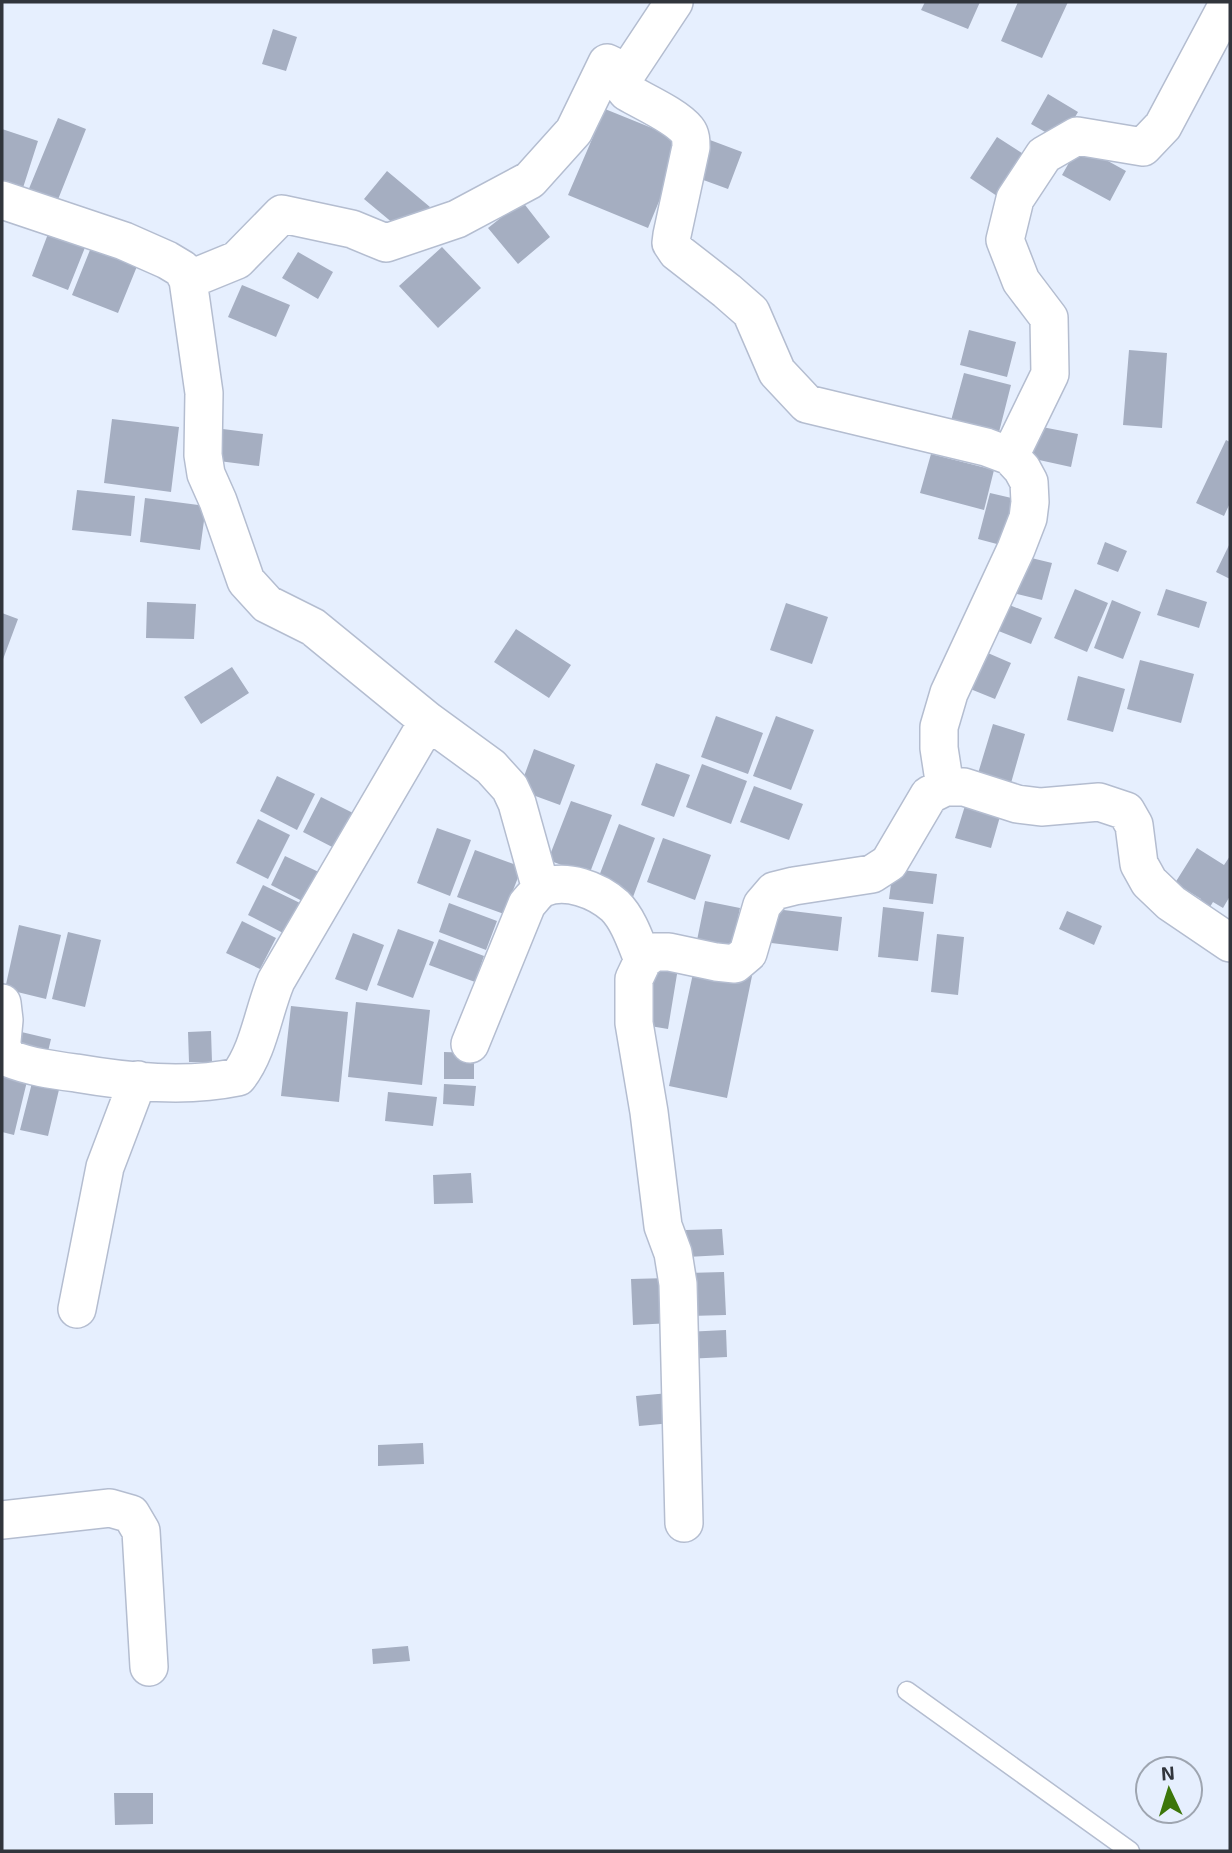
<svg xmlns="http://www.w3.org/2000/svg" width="1232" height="1853" font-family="'Exo 2',sans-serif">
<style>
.building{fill:#a5aec1}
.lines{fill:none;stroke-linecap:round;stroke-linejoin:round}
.service-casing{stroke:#b4bdd0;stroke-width:21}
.minor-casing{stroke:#b4bdd0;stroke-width:40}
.service{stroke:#fff;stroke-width:18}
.minor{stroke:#fff;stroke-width:37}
</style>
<rect width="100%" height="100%" fill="#e6effe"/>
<path class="building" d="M 925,2 L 980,2 L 968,29 L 921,10 Z
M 1018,2 L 1068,2 L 1042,58 L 1001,41 Z
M 273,29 L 297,37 L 286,71 L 262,64 Z
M 1048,94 L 1078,112 L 1061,141 L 1031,124 Z
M 605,109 L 684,141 L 648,228 L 568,195 Z
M 58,118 L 86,129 L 57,202 L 28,191 Z
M 2,129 L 38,141 L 21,194 L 2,188 Z
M 702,137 L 742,152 L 728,189 L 687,174 Z
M 997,137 L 1025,155 L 997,196 L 970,178 Z
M 1079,145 L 1126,171 L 1110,201 L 1062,175 Z
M 387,171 L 430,207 L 406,234 L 364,199 Z
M 522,201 L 550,237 L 518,264 L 488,228 Z
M 51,226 L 88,240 L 68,290 L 32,276 Z
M 94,240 L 140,259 L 118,313 L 72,295 Z
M 442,247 L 481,288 L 438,328 L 399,286 Z
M 298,252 L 333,272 L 318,299 L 282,278 Z
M 242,285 L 290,305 L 276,337 L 228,317 Z
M 969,330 L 1016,342 L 1007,377 L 960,365 Z
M 1129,350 L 1167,353 L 1162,428 L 1123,425 Z
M 964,373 L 1011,385 L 997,440 L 949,428 Z
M 112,419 L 179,427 L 171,492 L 104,483 Z
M 1037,426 L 1078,434 L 1071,467 L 1030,458 Z
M 215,428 L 263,434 L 259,466 L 211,460 Z
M 1226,440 L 1230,442 L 1230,503 L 1224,516 L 1196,503 Z
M 931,454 L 994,470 L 984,510 L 920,493 Z
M 77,490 L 135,496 L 131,536 L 72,530 Z
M 990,493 L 1024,501 L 1012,548 L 978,539 Z
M 145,498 L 206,506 L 200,550 L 140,542 Z
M 1105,542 L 1127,551 L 1118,572 L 1097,564 Z
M 1230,543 L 1230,579 L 1216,572 Z
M 1019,555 L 1052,563 L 1042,600 L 1009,592 Z
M 1075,589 L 1108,603 L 1087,652 L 1054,638 Z
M 1166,589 L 1207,602 L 1199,628 L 1157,615 Z
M 997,600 L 1042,618 L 1031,644 L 986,626 Z
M 1112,600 L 1141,612 L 1123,659 L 1094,648 Z
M 147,602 L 196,604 L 194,639 L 146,638 Z
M 786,603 L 828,617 L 812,664 L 770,650 Z
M 2,613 L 18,619 L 2,662 Z
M 516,629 L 571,665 L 549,698 L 494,662 Z
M 974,647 L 1011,663 L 995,699 L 958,684 Z
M 1140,660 L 1194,674 L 1181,723 L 1127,709 Z
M 232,667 L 249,693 L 201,724 L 184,697 Z
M 1078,676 L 1125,689 L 1113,732 L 1067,720 Z
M 716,716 L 763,733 L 748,774 L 701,757 Z
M 776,716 L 814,730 L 791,790 L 753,776 Z
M 993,724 L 1025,734 L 1009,790 L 976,780 Z
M 534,749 L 575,765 L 560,805 L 519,790 Z
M 656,763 L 690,775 L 674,817 L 641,805 Z
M 702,764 L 747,781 L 731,824 L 686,807 Z
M 277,776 L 315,794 L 297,830 L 260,811 Z
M 754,786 L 803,804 L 789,840 L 740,822 Z
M 968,796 L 1003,806 L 991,848 L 955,838 Z
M 321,797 L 357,815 L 340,851 L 303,832 Z
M 571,801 L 612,815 L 589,875 L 548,860 Z
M 258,819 L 290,835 L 268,879 L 236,863 Z
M 619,824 L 655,838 L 633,897 L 596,884 Z
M 437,828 L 471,840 L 450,896 L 417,883 Z
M 663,838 L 711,855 L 695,900 L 647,882 Z
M 1197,848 L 1224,865 L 1230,856 L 1230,896 L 1223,908 L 1213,902 L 1205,915 L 1195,908 L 1201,899 L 1175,883 Z
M 475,850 L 522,867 L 504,914 L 457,897 Z
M 285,856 L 325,875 L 310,905 L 271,885 Z
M 893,869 L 937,874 L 933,904 L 889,899 Z
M 263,885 L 300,903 L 285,934 L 248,915 Z
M 705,901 L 740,908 L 730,957 L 695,950 Z
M 449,903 L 497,921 L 486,950 L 439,932 Z
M 883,907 L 924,912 L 918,961 L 878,957 Z
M 767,908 L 842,917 L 838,951 L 763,942 Z
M 1067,911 L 1102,926 L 1094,945 L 1059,929 Z
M 242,921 L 276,938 L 260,969 L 226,953 Z
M 19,925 L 61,935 L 46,999 L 5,989 Z
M 398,929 L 434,942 L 413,998 L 377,985 Z
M 68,932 L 101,940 L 85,1007 L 52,999 Z
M 353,933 L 384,945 L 367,991 L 335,979 Z
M 937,934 L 964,937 L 958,995 L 931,992 Z
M 439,939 L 484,956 L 475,982 L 429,965 Z
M 649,957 L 679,962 L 668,1029 L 638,1024 Z
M 695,964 L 752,976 L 727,1098 L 669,1086 Z
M 356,1002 L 430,1010 L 422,1085 L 348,1077 Z
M 291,1006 L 348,1012 L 339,1102 L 281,1096 Z
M 13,1030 L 51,1039 L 45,1064 L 7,1055 Z
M 211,1031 L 212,1062 L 189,1062 L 188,1032 Z
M 444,1052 L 474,1053 L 474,1079 L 444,1079 Z
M 2,1067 L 29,1073 L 14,1135 L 2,1132 Z
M 35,1071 L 62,1077 L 48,1136 L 20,1130 Z
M 444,1084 L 476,1086 L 474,1106 L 443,1104 Z
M 388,1092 L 437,1097 L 433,1126 L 385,1121 Z
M 471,1173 L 473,1203 L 434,1204 L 433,1175 Z
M 722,1229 L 724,1255 L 687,1257 L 686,1230 Z
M 724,1272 L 726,1315 L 690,1316 L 687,1273 Z
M 669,1278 L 672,1323 L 633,1325 L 631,1279 Z
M 726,1330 L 727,1357 L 685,1359 L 685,1332 Z
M 669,1393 L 672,1423 L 639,1426 L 636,1396 Z
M 423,1443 L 424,1464 L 378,1466 L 378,1445 Z
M 408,1646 L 410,1661 L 373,1664 L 372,1649 Z
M 114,1793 L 153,1793 L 153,1824 L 115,1825 Z"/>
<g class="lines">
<g class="service-casing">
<path id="service" d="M 907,1691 L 1130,1851"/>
</g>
<g class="minor-casing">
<path id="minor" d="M 674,2 L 623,79 L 623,87 L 627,92 C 644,102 676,116 687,130 C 691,135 691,141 691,147 L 672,235 L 671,243 L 677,252 L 727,291 L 751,312 L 777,372 L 807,404 L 986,447 L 1010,456 L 1022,469 L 1029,482 L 1030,502 L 1028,518 L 1016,549 L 949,693 L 939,727 L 939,748 L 945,787
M 2,200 L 124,241 L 167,260 L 182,269 L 188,280 L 204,393 L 203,455 L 206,474 L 218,501 L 246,581 L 267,604 L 313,627 L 428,721 L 491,767 L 510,788 L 517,803 L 541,889
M 188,280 L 237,260 L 282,214 L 352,229 L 386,243 L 457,219 L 530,180 L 574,131 L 607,63 L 626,72
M 1010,456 L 1050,374 L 1049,318 L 1021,281 L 1005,240 L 1015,199 L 1044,155 L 1077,136 L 1143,147 L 1163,126 L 1229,2
M 2,1003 L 4,1020 L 2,1041
M 470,1044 L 527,904 C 532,899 537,891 543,888 C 566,878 597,890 615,906 C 629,920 636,943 643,960
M 2,1047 L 8,1058 C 30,1067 53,1070 76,1073 C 129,1082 185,1088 238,1077 C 259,1050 263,1012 276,981 L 428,721
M 77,1309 L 105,1167 L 138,1080
M 2,1520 L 110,1508 L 131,1514 L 141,1531 L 149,1667
M 684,1523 L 678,1284 L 673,1253 L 663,1226 L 649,1112 L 634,1023 L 634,979 L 643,960 L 654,952 L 669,952 L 716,962 L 735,964 L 748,953 L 762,905 L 774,891 L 794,886 L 872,874 L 889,863 L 929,795 L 945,787 L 964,787 L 1017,804 L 1041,807 L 1099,802 L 1126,811 L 1134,825 L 1139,864 L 1149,882 L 1171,903 L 1230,943"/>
</g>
<use href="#service" class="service"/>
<use href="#minor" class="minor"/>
</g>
<rect width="1232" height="1853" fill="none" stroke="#31353c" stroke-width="7"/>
<g transform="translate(1169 1790) rotate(356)"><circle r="33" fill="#e6effe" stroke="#9ea5b0" stroke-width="2"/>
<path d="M0-5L12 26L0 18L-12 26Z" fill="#3c760a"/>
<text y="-10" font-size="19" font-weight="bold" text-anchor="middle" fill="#31353c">N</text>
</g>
</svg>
